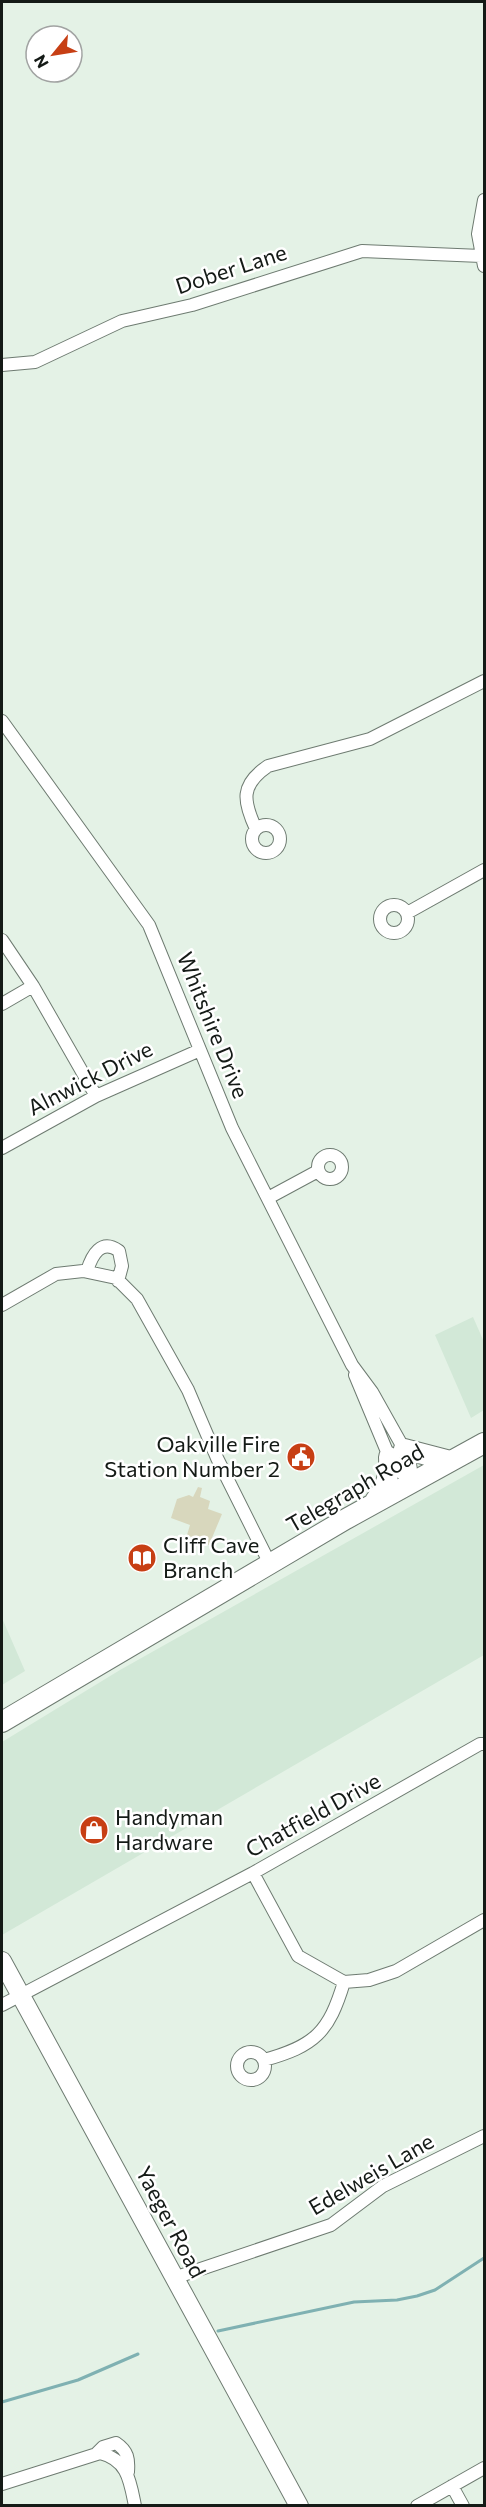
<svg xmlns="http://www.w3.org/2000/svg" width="486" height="2507" font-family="Commissioner,sans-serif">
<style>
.built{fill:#d2e8d7}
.green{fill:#d8d7bd}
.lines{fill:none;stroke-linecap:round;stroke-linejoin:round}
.stream{stroke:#7fb1b2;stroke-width:3}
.street-casing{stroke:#6e7b71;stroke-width:14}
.secondary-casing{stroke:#6e7b71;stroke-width:20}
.primary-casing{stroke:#6e7b71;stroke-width:22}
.street{stroke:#fff;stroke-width:12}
.secondary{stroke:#fff;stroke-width:18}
.primary{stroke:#fff;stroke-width:20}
.labels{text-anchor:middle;stroke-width:5;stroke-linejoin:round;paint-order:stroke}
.street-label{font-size:22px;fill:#141a16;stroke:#fff}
.poi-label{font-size:22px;fill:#141a16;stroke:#fff;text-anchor:start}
</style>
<rect width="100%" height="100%" fill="#e4f2e6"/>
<path class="built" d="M 473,1317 L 484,1342 L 484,1410 L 471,1418 L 435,1335 Z
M 484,1465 L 484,1655 L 2,1935 L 2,1742 L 120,1670 Z
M 2,1618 L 25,1671 L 2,1685 Z"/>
<path class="green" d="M 198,1487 L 202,1488 L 200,1497 L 210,1501 L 208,1509 L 222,1514 L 209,1545 L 187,1535 L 190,1525 L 171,1518 L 177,1499 L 189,1495 L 193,1497 Z"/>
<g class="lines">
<path class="stream" d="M 218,2331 L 354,2302 L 397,2300 L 417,2296 L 435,2290 L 484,2258
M 2,2402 L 78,2380 L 138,2354"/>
<g class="street-casing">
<path id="street" d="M 484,200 L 478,234 L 484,266
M 2,365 L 35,362 L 122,321 L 192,305 L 362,251 L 481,256
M 2,721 L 149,925 L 232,1128 L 352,1365 L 372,1392 L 409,1458 L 413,1482
M252 839a14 14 0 1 1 28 0a14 14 0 1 1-28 0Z
M 256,829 C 243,801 240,785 268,766 L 370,739 L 484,681
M380 919a14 14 0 1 1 28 0a14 14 0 1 1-28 0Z
M 407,913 L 484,870
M 2,940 L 33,986 L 96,1096
M 2,1004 L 33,986
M 2,1148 L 96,1096 L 200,1050
M318 1167a12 12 0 1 1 24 0a12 12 0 1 1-24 0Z
M 268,1198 L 318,1171
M 87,1271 C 92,1255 101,1238 119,1251 L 122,1266 L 118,1281
M 2,1305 L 56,1274 L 83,1271 L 116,1278 L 137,1299 L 188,1390 L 217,1458 L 270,1564
M 355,1375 L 393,1466 L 413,1482
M 253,1873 L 298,1956 L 344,1982 L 369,1980 L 396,1971 L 484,1920
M 2,2005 L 253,1873 L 480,1744 L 484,1744
M237 2066a14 14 0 1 1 28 0a14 14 0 1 1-28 0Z
M 264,2060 C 315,2046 329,2032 344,1982
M 174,2278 L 331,2225 L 383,2186 L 484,2136
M 96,2454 L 103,2447 L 116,2443 C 128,2451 129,2459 128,2472
M 2,2484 L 100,2453 C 128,2460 130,2481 135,2506
M 452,2486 L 463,2506
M 417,2506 L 484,2468"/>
</g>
<g class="secondary-casing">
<path id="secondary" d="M 2,1961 L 299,2506"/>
</g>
<g class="primary-casing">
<path id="primary" d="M 404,1449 L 450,1461
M 375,1501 C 386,1487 390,1476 389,1457
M 2,1722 L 346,1519 L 484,1443"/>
</g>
<use href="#street" class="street"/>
<use href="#secondary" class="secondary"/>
<use href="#primary" class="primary"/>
</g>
<defs>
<g id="civic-disc" transform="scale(1.5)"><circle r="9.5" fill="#c73f14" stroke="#fff"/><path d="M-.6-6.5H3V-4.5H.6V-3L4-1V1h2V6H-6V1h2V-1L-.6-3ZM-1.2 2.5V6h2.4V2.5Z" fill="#fff"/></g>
<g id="library-disc" transform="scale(1.5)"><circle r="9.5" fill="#c73f14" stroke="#fff"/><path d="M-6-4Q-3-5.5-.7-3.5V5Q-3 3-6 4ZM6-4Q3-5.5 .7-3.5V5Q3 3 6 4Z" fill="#fff"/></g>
<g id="shop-disc" transform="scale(1.5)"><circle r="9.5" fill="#c73f14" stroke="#fff"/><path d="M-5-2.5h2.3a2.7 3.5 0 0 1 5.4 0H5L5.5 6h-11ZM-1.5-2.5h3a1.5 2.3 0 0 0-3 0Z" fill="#fff"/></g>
</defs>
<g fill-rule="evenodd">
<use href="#civic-disc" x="301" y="1457"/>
<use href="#library-disc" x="142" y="1558"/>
<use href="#shop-disc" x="94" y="1830"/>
</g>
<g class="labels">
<g class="street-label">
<text transform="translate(231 269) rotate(-18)" y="8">Dober Lane</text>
<text transform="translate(213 1025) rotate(68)" y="8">Whitshire Drive</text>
<text transform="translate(90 1078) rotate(-27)" y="8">Alnwick Drive</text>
<text transform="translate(355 1488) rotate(-30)" y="8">Telegraph Road</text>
<text transform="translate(313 1815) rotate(-29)" y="8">Chatfield Drive</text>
<text transform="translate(371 2174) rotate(-30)" y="8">Edelweis Lane</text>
<text transform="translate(171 2222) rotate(62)" y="8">Yaeger Road</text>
</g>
<g class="poi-label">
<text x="280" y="1452" text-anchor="end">Oakville Fire<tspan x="280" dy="25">Station Number 2</tspan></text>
<text x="163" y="1553">Cliff Cave<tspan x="163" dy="25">Branch</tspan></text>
<text x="115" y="1825">Handyman<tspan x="115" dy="25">Hardware</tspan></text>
</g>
</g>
<rect width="486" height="2507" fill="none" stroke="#141a16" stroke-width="6"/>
<g transform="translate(54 54) rotate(240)"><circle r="28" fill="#ffffff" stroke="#a1a3a2" stroke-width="1.5"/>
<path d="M0-4.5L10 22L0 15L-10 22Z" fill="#c73f14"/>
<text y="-9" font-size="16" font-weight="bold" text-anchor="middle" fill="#141a16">N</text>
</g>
</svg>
